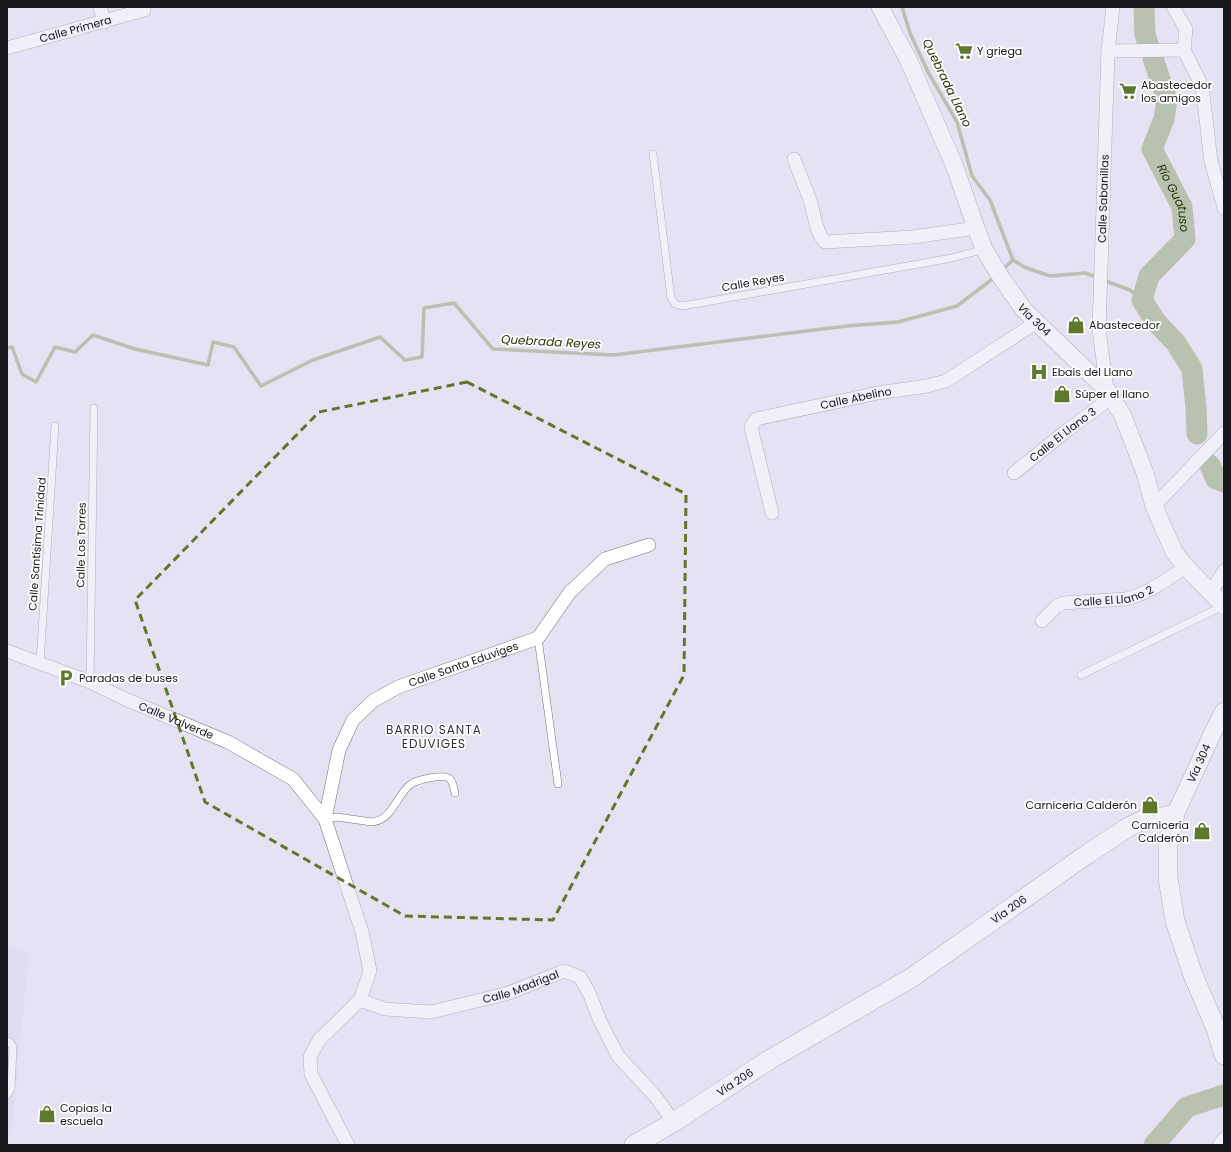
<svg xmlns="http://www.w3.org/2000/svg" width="1231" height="1152" font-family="Poppins,sans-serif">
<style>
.built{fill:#dcd6ef}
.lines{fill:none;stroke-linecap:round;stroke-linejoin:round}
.stream{stroke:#839a5f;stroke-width:3.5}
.river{stroke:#839a5f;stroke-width:21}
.service-casing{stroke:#767282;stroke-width:8}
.minor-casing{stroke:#767282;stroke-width:14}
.tertiary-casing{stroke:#767282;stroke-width:18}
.secondary-casing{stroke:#767282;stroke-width:20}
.service{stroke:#fff;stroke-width:7}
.minor{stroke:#fff;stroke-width:13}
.tertiary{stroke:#fff;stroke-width:17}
.secondary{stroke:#fff;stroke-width:19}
.marked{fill:none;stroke:#5f792c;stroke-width:3;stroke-dasharray:8 5;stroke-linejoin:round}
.labels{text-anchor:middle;stroke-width:3.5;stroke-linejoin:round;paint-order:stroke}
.street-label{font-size:11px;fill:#17161c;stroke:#fff}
.poi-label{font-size:11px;fill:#17161c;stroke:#fff;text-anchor:start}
.water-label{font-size:12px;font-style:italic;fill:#283608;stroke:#fff}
.neighbourhood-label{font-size:12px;letter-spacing:1px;fill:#332f3c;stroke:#fff}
</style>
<rect width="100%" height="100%" fill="#e6e1f3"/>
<path class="built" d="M 7,947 L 29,953 L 11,1136 L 7,1136 Z"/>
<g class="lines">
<path class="stream" d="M 902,7 L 910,33 L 928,72 L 957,122 L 972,176 L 990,200 L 1013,260 L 1024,267 L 1050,276 L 1085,273 L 1097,277
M 1002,270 L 1013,260
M 1103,280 L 1130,290 L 1142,300
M 7,348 L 12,347 L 22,374 L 36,382 L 55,347 L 75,352 L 93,335 L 135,349 L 208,365 L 213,342 L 234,347 L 261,386 L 313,360 L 380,337 L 405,360 L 422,357 L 424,308 L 454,303 L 493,349 L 614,355 L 847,326 L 898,322 L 957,306 L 995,277"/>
<g class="river">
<path d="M 1144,7 L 1145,34 L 1148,44"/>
<path id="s1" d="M 1153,58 L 1167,100 L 1164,119 L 1152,149 L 1182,207 L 1185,239 L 1149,276 L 1142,300 L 1156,322 L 1176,343 L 1192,369 L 1196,408 L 1197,434"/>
<path d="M 1210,465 L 1216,479 L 1224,482"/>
<path d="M 1154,1145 L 1187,1107 L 1224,1095"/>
</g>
<g class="service-casing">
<path id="service" d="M 653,154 L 671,298 L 675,304 L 682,306 L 711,301 L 952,258 L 984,249
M 538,638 L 558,784
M 40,663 L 55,426
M 1081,675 L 1223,606
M 90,682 L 94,408
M 325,819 L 337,817 L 372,822 C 393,820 396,795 411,784 C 417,780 444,773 450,779 C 453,782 454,788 455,793
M 7,1041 L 10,1042 L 13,1047 L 11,1089 L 7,1095"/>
</g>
<g class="minor-casing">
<g id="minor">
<path d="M 100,7 L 104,22"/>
<path d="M 1173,7 L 1186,29 L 1184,50"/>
<path id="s2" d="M 7,48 L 144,10"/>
<path d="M 1184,50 L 1202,86 L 1211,161 L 1224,208"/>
<path d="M 1108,51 L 1184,50"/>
<path d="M 794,159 C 799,173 805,186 810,200 C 814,213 816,233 825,242 L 913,237 L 976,228"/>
<path id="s3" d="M 1107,390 L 1099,330 L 1108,51 L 1113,7"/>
<path id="s4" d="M 1014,473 L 1065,432 L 1112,397"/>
<path d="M 1154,506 L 1224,433"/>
<path id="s5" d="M 772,513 L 751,427 L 756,419 L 878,393 L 927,386 L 946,381 L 1037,322"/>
<path d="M 1211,592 L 1224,571"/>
<path id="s6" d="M 1042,621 L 1056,607 L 1063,603 L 1126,599 C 1148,594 1167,579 1186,567"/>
<path id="s7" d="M 7,651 L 90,682 L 125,699 L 228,742 L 293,779 L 325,819 L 362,932 L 370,971 L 360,1000 L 319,1040 L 310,1057 L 311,1074 L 348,1145"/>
<path id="s8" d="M 325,819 L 339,750 L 353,720 L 373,701 L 398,687 L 538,638 L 570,592 L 605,559 L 649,545"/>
<path id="s9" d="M 360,1000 L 385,1009 L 431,1012 L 509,993 L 564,971 L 580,977 L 590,995 L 600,1021 L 618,1056 L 655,1096 L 674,1122"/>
<path d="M 1219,1145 L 1224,1139"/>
</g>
</g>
<g class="tertiary-casing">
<g id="tertiary">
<path id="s10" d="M 880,7 L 908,59 L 955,167 L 976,228 L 984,249 L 1002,279 L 1024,310 L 1107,390 L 1123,416 L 1145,473 L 1154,506 L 1174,552 L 1186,567 L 1224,606"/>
<path id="s11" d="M 1175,815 L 1215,728 L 1224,711"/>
</g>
</g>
<g class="secondary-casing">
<g id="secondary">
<path id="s12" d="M 634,1145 L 674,1122 L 769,1060 L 911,978 L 1089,853 L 1127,828 L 1143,820 L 1175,815 L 1168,844 L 1168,878 L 1175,921 L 1193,975 L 1215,1026 L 1224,1055"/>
</g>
</g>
<use href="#service" class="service"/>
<use href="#minor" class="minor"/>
<use href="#tertiary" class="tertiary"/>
<use href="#secondary" class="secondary"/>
</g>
<path d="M0 0H1231V1152H0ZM 467,382 L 686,494 L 684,675 L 553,920 L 405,916 L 205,802 L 135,600 L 319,412 Z" fill="#e6e1f3" fill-opacity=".55" fill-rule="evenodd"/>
<path class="marked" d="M 467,382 L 686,494 L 684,675 L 553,920 L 405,916 L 205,802 L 135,600 L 319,412 Z"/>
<defs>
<g id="supermarket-bare" transform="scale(1.38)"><path d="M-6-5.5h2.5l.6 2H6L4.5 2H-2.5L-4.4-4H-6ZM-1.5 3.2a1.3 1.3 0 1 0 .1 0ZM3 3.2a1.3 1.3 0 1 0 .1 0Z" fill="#5f792c" stroke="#fff" stroke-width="2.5" paint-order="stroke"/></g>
<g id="shop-bare" transform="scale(1.38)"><path d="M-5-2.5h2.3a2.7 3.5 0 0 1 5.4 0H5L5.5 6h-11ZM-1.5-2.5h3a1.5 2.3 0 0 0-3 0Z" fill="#5f792c" stroke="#fff" stroke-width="2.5" paint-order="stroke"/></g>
<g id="hospital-bare" transform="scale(1.38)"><path d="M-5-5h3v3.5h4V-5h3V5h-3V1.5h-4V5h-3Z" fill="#5f792c" stroke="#fff" stroke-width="2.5" paint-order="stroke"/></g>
<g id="parking-bare" transform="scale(1.38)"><path d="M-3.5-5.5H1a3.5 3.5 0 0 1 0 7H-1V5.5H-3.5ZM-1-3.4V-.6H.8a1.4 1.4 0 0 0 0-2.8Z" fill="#5f792c" stroke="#fff" stroke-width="2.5" paint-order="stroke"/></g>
</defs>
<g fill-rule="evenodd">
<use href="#supermarket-bare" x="964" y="51"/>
<use href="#supermarket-bare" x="1128" y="91"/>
<use href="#shop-bare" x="1076" y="325"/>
<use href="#hospital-bare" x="1039" y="372"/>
<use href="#shop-bare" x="1062" y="394"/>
<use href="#parking-bare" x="66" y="678"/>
<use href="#shop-bare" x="1150" y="805"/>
<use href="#shop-bare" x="1202" y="831"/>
<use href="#shop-bare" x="47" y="1114"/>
</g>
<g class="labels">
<g class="street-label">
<text dy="4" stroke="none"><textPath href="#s2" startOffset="71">Calle Primera</textPath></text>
<text dy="4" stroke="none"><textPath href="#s3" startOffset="192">Calle Sabanillas</textPath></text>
<text transform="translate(753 282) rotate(-10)" y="4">Calle Reyes</text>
<text dy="4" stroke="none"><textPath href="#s10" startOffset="351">Vía 304</textPath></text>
<text dy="4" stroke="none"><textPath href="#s5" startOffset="200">Calle Abelino</textPath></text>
<text dy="4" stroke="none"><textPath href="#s4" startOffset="62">Calle El Llano 3</textPath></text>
<text transform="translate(37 544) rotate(-86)" y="4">Calle Santísima Trinidad</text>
<text transform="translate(81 545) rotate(-89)" y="4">Calle Los Torres</text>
<text dy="4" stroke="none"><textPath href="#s6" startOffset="79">Calle El Llano 2</textPath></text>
<text dy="4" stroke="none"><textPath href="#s8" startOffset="229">Calle Santa Eduviges</textPath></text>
<text dy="4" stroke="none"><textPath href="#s7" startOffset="183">Calle Valverde</textPath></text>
<text dy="4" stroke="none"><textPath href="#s11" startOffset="57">Vía 304</textPath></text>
<text dy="4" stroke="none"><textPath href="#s12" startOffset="443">Vía 206</textPath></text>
<text dy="4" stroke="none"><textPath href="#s9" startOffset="166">Calle Madrigal</textPath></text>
<text dy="4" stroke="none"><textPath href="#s12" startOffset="119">Vía 206</textPath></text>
</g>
<g class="poi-label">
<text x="977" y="55">Y griega</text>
<text x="1141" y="89">Abastecedor<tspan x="1141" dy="13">los amigos</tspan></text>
<text x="1089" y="329">Abastecedor</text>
<text x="1052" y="376">Ebais del Llano</text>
<text x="1075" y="398">Súper el llano</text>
<text x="79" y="682">Paradas de buses</text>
<text x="1137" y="809" text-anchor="end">Carniceria Calderón</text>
<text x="1189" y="829" text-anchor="end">Carnicería<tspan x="1189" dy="13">Calderón</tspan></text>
<text x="60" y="1112">Copias la<tspan x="60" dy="13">escuela</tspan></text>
</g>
<g class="water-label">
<text transform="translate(947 83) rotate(64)" y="4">Quebrada Llano</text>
<text dy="4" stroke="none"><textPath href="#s1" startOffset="150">Río Guatuso</textPath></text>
<text transform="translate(551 342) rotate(3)" y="4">Quebrada Reyes</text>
</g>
<g class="neighbourhood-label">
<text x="434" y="734">BARRIO SANTA<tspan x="434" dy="14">EDUVIGES</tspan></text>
</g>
</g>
<rect width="1231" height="1152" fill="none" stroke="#17161c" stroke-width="16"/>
</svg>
